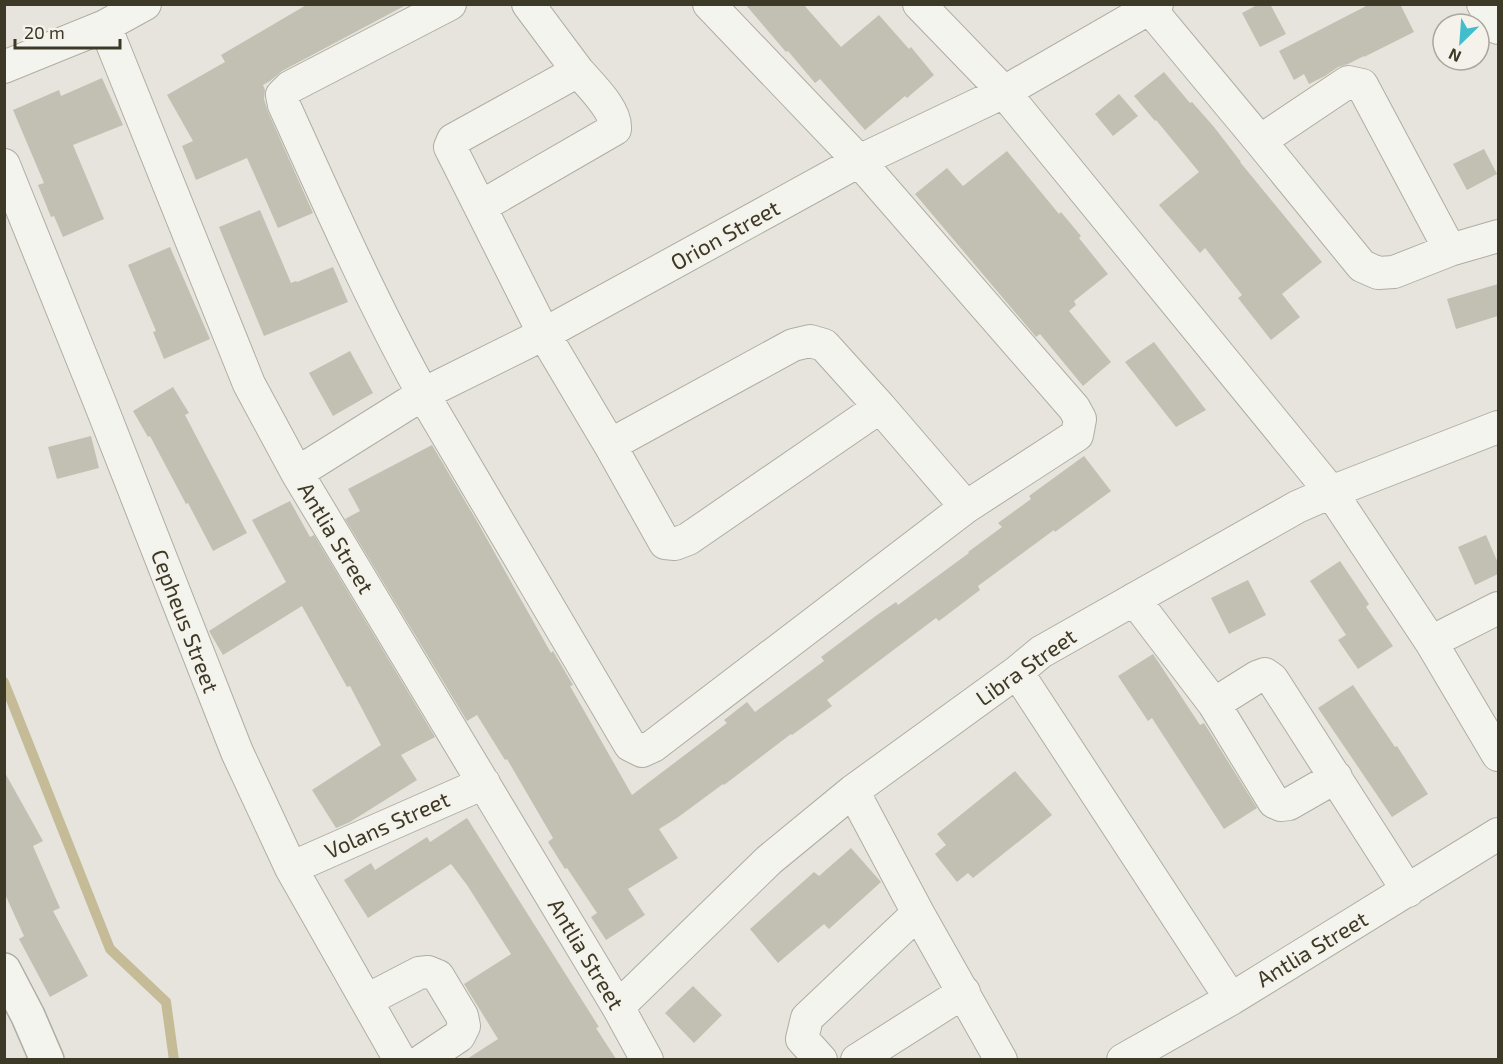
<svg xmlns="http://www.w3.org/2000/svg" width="1503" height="1064" font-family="'Exo 2',sans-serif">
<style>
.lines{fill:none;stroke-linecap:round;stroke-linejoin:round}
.stream{stroke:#c6bb97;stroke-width:10}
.building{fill:#c2c0b3}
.minor-casing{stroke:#b0ada2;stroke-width:34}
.tertiary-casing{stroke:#b0ada2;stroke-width:36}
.minor{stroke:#f4f4ee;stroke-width:32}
.tertiary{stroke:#f4f4ee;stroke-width:33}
.labels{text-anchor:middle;stroke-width:4.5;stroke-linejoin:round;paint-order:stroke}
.street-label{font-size:22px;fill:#3c3926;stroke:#f4f2eb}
</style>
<rect width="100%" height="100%" fill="#e6e4dc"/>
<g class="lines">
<path class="stream" d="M 4,682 L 110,949 L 166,1002 L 174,1060"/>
</g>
<path class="building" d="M 308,4 L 408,4 L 282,71 L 270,81 L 263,85 L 265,90 L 264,99 L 268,112 L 313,213 L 278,228 L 247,158 L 196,180 L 182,146 L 193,141 L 167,95 L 225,62 L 221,55 Z
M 745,4 L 803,4 L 841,47 L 879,15 L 909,49 L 911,47 L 934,75 L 907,98 L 905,96 L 865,130 L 820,79 L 815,83 L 788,51 L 786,52 Z
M 1259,4 L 1270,4 L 1286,34 L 1260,47 L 1242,13 Z
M 1370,4 L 1400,4 L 1414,32 L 1364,57 L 1364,56 L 1348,64 L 1338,67 L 1325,76 L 1309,84 L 1304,74 L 1294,80 L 1279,51 Z
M 1164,72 L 1190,103 L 1192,102 L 1214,127 L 1241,162 L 1240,162 L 1322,262 L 1282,294 L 1300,317 L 1271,340 L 1238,298 L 1242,295 L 1205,248 L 1200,253 L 1159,205 L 1199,172 L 1156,120 L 1155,121 L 1134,96 Z
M 102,78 L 123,125 L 73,145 L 104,219 L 63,237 L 54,216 L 51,217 L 38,185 L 44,183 L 13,110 L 59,90 L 61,96 Z
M 1119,94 L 1138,116 L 1113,136 L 1095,114 Z
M 1484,149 L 1497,174 L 1467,190 L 1453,164 Z
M 1007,151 L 1059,214 L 1061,212 L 1081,236 L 1079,238 L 1108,274 L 1074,301 L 1076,305 L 1069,311 L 1111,362 L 1083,386 L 1040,334 L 1036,337 L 915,194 L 947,168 L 963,186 Z
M 260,210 L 291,283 L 296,281 L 297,282 L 333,267 L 348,302 L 264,336 L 219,227 Z
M 170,247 L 210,339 L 164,359 L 153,332 L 156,331 L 128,265 Z
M 1498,284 L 1498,316 L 1456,329 L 1447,299 Z
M 1154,342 L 1206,410 L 1176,427 L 1125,362 Z
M 350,351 L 373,393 L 333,416 L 309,373 Z
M 173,387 L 189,413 L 185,415 L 247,533 L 213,551 L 188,503 L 186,504 L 150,436 L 148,437 L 133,411 Z
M 91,436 L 99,468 L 57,479 L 48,447 Z
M 432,445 L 478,523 L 551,653 L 553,651 L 573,685 L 570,686 L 632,795 L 727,723 L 724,720 L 747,702 L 755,712 L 824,661 L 821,657 L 877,615 L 896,602 L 898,605 L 969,553 L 968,552 L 1002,527 L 998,523 L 1031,499 L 1029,496 L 1084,456 L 1111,491 L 1055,532 L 1054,530 L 978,586 L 980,590 L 939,621 L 936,618 L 827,700 L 832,706 L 792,735 L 791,734 L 724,785 L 723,784 L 677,818 L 659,829 L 678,858 L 628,889 L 645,915 L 606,940 L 591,917 L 597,913 L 567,868 L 565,869 L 548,842 L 553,838 L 507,759 L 505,760 L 477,715 L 467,721 L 345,519 L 360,511 L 348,489 Z
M 290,501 L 310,537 L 314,535 L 435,737 L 401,755 L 417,780 L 350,822 L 336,828 L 312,790 L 381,745 L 350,686 L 347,687 L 302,606 L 223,655 L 209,631 L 286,582 L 252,520 Z
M 1486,535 L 1498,563 L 1498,574 L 1475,585 L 1458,547 Z
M 1340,561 L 1369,604 L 1366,607 L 1393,646 L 1358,669 L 1338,640 L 1346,635 L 1310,581 Z
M 1248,580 L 1266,615 L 1229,634 L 1211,598 Z
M 1153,654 L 1200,725 L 1204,723 L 1257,808 L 1224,829 L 1152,718 L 1148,721 L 1118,676 Z
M 1353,685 L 1395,747 L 1397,746 L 1428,794 L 1392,817 L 1318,708 Z
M 4,771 L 43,841 L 33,846 L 60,908 L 53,911 L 88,976 L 50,997 L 19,939 L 24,936 L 4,892 Z
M 1015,771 L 1052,815 L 973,878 L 968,873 L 957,882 L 935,854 L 946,845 L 937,834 Z
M 467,818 L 599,1027 L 596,1028 L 616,1059 L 467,1059 L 498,1039 L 464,984 L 511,954 L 467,885 L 451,864 L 368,918 L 344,880 L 371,863 L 375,870 L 427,837 L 430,842 Z
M 851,848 L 881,882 L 829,929 L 824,924 L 778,963 L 750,929 L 814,872 L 819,876 Z
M 693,986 L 722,1015 L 694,1043 L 665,1013 Z"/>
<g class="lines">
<g class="minor-casing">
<path id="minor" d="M 145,4 L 105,26 L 249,384 L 297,473 L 618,1007 L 647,1060
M 450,4 L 290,87 L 282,95 L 284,105 C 328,202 371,300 423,394 L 630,745 L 642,751 L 653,746 L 966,507 L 1077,435 L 1080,419 L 1074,408 L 859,161 L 709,4
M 528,4 L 578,71 L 453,140 L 450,147 L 544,334 L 610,445 L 793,345 L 810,341 L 824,345 L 880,407 L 966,507
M 919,4 L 1004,92 L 1331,492 L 1431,642 L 1498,755
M 1146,4 L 1260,141 L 1362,266 L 1378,273 L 1394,272 L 1450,250 L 1498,236
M 1483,4 L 1498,28
M 4,67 L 105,26
M 1260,141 L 1348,82 L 1362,85 L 1450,250
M 4,165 L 100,403 L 237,752 L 291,868 L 400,1060
M 480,207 L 615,129 C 617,110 590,85 578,71
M 610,445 L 665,543 L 675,544 L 688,539 L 880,407
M 297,473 L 423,394 L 544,334 L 859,161 L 1004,92 L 1157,4
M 1134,599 L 1214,704 L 1257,677 L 1265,674 L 1272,679 L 1408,891
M 1431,642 L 1498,608
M 1017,672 L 1231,999
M 1214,704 L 1274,802 L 1281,805 L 1289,804 L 1336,777
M 853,791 L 918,913 L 1001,1060
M 291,868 L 484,783
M 367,1000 L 419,973 L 428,972 L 438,976 L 462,1016 L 464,1026 L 459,1036 L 423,1060
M 618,1007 L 769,860 L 853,791 L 1017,672 L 1041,652 L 1297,507 L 1331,492 L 1498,427
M 821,1060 L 802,1039 L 807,1018 L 918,913
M 857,1060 L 964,992
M 1123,1060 L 1231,999 L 1498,834"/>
</g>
<g class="tertiary-casing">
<path id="tertiary" d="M 4,970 L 28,1016 L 47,1060"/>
</g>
<use href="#minor" class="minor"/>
<use href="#tertiary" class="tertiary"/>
</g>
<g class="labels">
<g class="street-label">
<text transform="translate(725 235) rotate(-29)" y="8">Orion Street</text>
<text transform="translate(336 538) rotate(59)" y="8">Antlia Street</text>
<text transform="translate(185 621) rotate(69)" y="8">Cepheus Street</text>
<text transform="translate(1026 667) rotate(-35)" y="8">Libra Street</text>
<text transform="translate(387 825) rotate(-24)" y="8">Volans Street</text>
<text transform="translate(1312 949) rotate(-31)" y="8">Antlia Street</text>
<text transform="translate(586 954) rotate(59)" y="8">Antlia Street</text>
</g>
</g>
<rect width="1503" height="1064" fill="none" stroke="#3c3926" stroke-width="12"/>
<g transform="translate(1461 42) rotate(205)"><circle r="28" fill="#f4f2eb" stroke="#aaa89c" stroke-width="1.5"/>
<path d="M0-4.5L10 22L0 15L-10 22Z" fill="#41bdcb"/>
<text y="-9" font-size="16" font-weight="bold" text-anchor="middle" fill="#3c3926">N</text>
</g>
<path d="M15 39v9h105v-9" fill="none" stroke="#3c3926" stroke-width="3"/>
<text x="24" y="39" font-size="18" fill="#3c3926" stroke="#f4f2eb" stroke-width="4.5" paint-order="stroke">20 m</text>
</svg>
